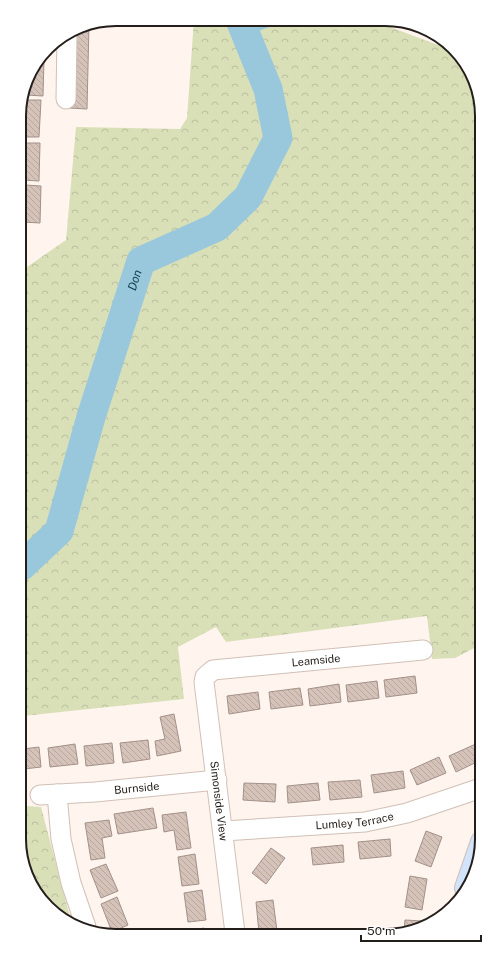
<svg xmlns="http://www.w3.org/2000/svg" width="501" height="955" font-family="'Public Sans',sans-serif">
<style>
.forest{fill:url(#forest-crowns)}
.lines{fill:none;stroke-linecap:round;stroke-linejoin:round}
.stream{stroke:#99c8dd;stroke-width:5}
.river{stroke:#99c8dd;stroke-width:29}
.building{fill:url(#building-back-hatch);stroke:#a29189}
.street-casing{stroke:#d1c0b6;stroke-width:21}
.secondary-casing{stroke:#d1c0b6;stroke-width:24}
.street{stroke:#fff;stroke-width:19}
.secondary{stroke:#d1e4fb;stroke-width:22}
.labels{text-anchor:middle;stroke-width:3.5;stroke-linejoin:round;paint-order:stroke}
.street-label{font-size:11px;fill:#241e1a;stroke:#fff}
.water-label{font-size:12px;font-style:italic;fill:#123c4b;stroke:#fff}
.rim{fill:none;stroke:#241e1a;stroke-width:2}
</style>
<defs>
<pattern id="forest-crowns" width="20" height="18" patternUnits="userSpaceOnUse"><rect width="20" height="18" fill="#d9e0b8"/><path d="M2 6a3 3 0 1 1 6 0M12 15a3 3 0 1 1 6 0" fill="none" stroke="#bac09e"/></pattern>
<pattern id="building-back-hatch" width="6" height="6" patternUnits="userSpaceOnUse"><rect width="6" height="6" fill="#d5c3ba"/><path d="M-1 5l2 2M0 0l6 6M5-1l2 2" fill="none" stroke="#b7a79f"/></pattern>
</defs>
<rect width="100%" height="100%" fill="#fff4ee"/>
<path class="forest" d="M 194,19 L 374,21 L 454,51 L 477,85 L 480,645 L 455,658 L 432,659 L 427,616 L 226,642 L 216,627 L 178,647 L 184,699 L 23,716 L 21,267 L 27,267 L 66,240 L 76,127 L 180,129 L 187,118 Z
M 24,806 L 41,807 L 71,921 L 52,912 L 24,870 Z"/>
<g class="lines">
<path class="stream" d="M 245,33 L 282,20"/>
<path class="river" id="s1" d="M 22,566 L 59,531 L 91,417 L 141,261 L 217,227 L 248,197 L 278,138 L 268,89 L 240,20"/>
</g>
<path class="building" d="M 89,24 L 87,109 L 69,108 L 71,31 L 79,26 Z
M 40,59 L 44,59 L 43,96 L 26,95 L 27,80 L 29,73 Z
M 24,100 L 41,100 L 39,137 L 23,137 Z
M 24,143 L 40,143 L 39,181 L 22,180 Z
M 25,185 L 41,186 L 40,223 L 23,222 Z
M 415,676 L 417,693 L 386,697 L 384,680 Z
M 377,681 L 379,698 L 348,702 L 346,685 Z
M 339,684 L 341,702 L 310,706 L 308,689 Z
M 300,688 L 303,705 L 271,709 L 269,692 Z
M 258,692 L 260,709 L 229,714 L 227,696 Z
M 174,714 L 181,751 L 157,756 L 155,741 L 165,739 L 160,717 Z
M 148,740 L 150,759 L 123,763 L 120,743 Z
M 112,743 L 114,763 L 86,766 L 84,746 Z
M 478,743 L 481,751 L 481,760 L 456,772 L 449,756 Z
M 75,744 L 78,764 L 50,767 L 48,748 Z
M 39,747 L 41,767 L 24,769 L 23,749 Z
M 439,757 L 446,773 L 417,785 L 410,770 Z
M 403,771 L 405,788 L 374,793 L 371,775 Z
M 360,780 L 362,797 L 330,800 L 328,782 Z
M 244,783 L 276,784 L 275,802 L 243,800 Z
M 318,783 L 320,800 L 288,803 L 287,786 Z
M 153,808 L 157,828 L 118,834 L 114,814 Z
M 186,812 L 191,848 L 177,850 L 174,830 L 164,832 L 162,815 Z
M 109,820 L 112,836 L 102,838 L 105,858 L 91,860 L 85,823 Z
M 426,831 L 442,837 L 431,867 L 415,861 Z
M 390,839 L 391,856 L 360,859 L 358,842 Z
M 343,845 L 344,862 L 313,865 L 311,848 Z
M 271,848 L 285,858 L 266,884 L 252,873 Z
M 195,854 L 199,884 L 182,886 L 178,857 Z
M 106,864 L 118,891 L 101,898 L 90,870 Z
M 410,876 L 427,879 L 422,910 L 405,907 Z
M 202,890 L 206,920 L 188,922 L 184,893 Z
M 117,897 L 128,925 L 112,932 L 101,904 Z
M 273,900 L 277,931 L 259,933 L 256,902 Z
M 405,920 L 422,921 L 422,927 L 416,931 L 404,931 Z
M 204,928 L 205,934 L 187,934 L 187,931 Z"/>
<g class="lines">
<g class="street-casing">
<g id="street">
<path d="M 66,99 L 67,34"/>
<path d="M 57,794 L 61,839 L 71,883 L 86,927"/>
<path id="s2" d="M 40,795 L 95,792 L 217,780"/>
<path id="s3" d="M 223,831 L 365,822 L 407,813 L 481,788"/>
<path id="s4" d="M 235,933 L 204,682 L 205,677 L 213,670 L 423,650"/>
</g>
</g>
<g class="secondary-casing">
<path id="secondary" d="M 466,888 L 482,842"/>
</g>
<use href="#street" class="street"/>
<use href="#secondary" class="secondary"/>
</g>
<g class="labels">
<g class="street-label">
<text dy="4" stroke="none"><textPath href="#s4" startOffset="372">Leamside</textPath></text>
<text dy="4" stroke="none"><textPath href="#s2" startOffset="97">Burnside</textPath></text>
<text transform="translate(219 801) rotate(83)" y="4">Simonside View</text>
<text dy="4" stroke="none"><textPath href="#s3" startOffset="132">Lumley Terrace</textPath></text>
</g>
<g class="water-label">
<text dy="4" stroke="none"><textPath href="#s1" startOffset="313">Don</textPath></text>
</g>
</g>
<path d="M0 0H501V955H0ZM116 26H385A90 90 0 0 1 475 116V839A90 90 0 0 1 385 929H116A90 90 0 0 1 26 839V116A90 90 0 0 1 116 26Z" fill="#fff" fill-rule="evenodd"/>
<path class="rim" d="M116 26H385A90 90 0 0 1 475 116V839A90 90 0 0 1 385 929H116A90 90 0 0 1 26 839V116A90 90 0 0 1 116 26Z"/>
<path d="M361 935v6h120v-6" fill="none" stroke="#241e1a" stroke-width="2"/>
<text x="367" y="935" font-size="12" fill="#241e1a" stroke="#ffffff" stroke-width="3" paint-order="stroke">50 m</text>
</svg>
